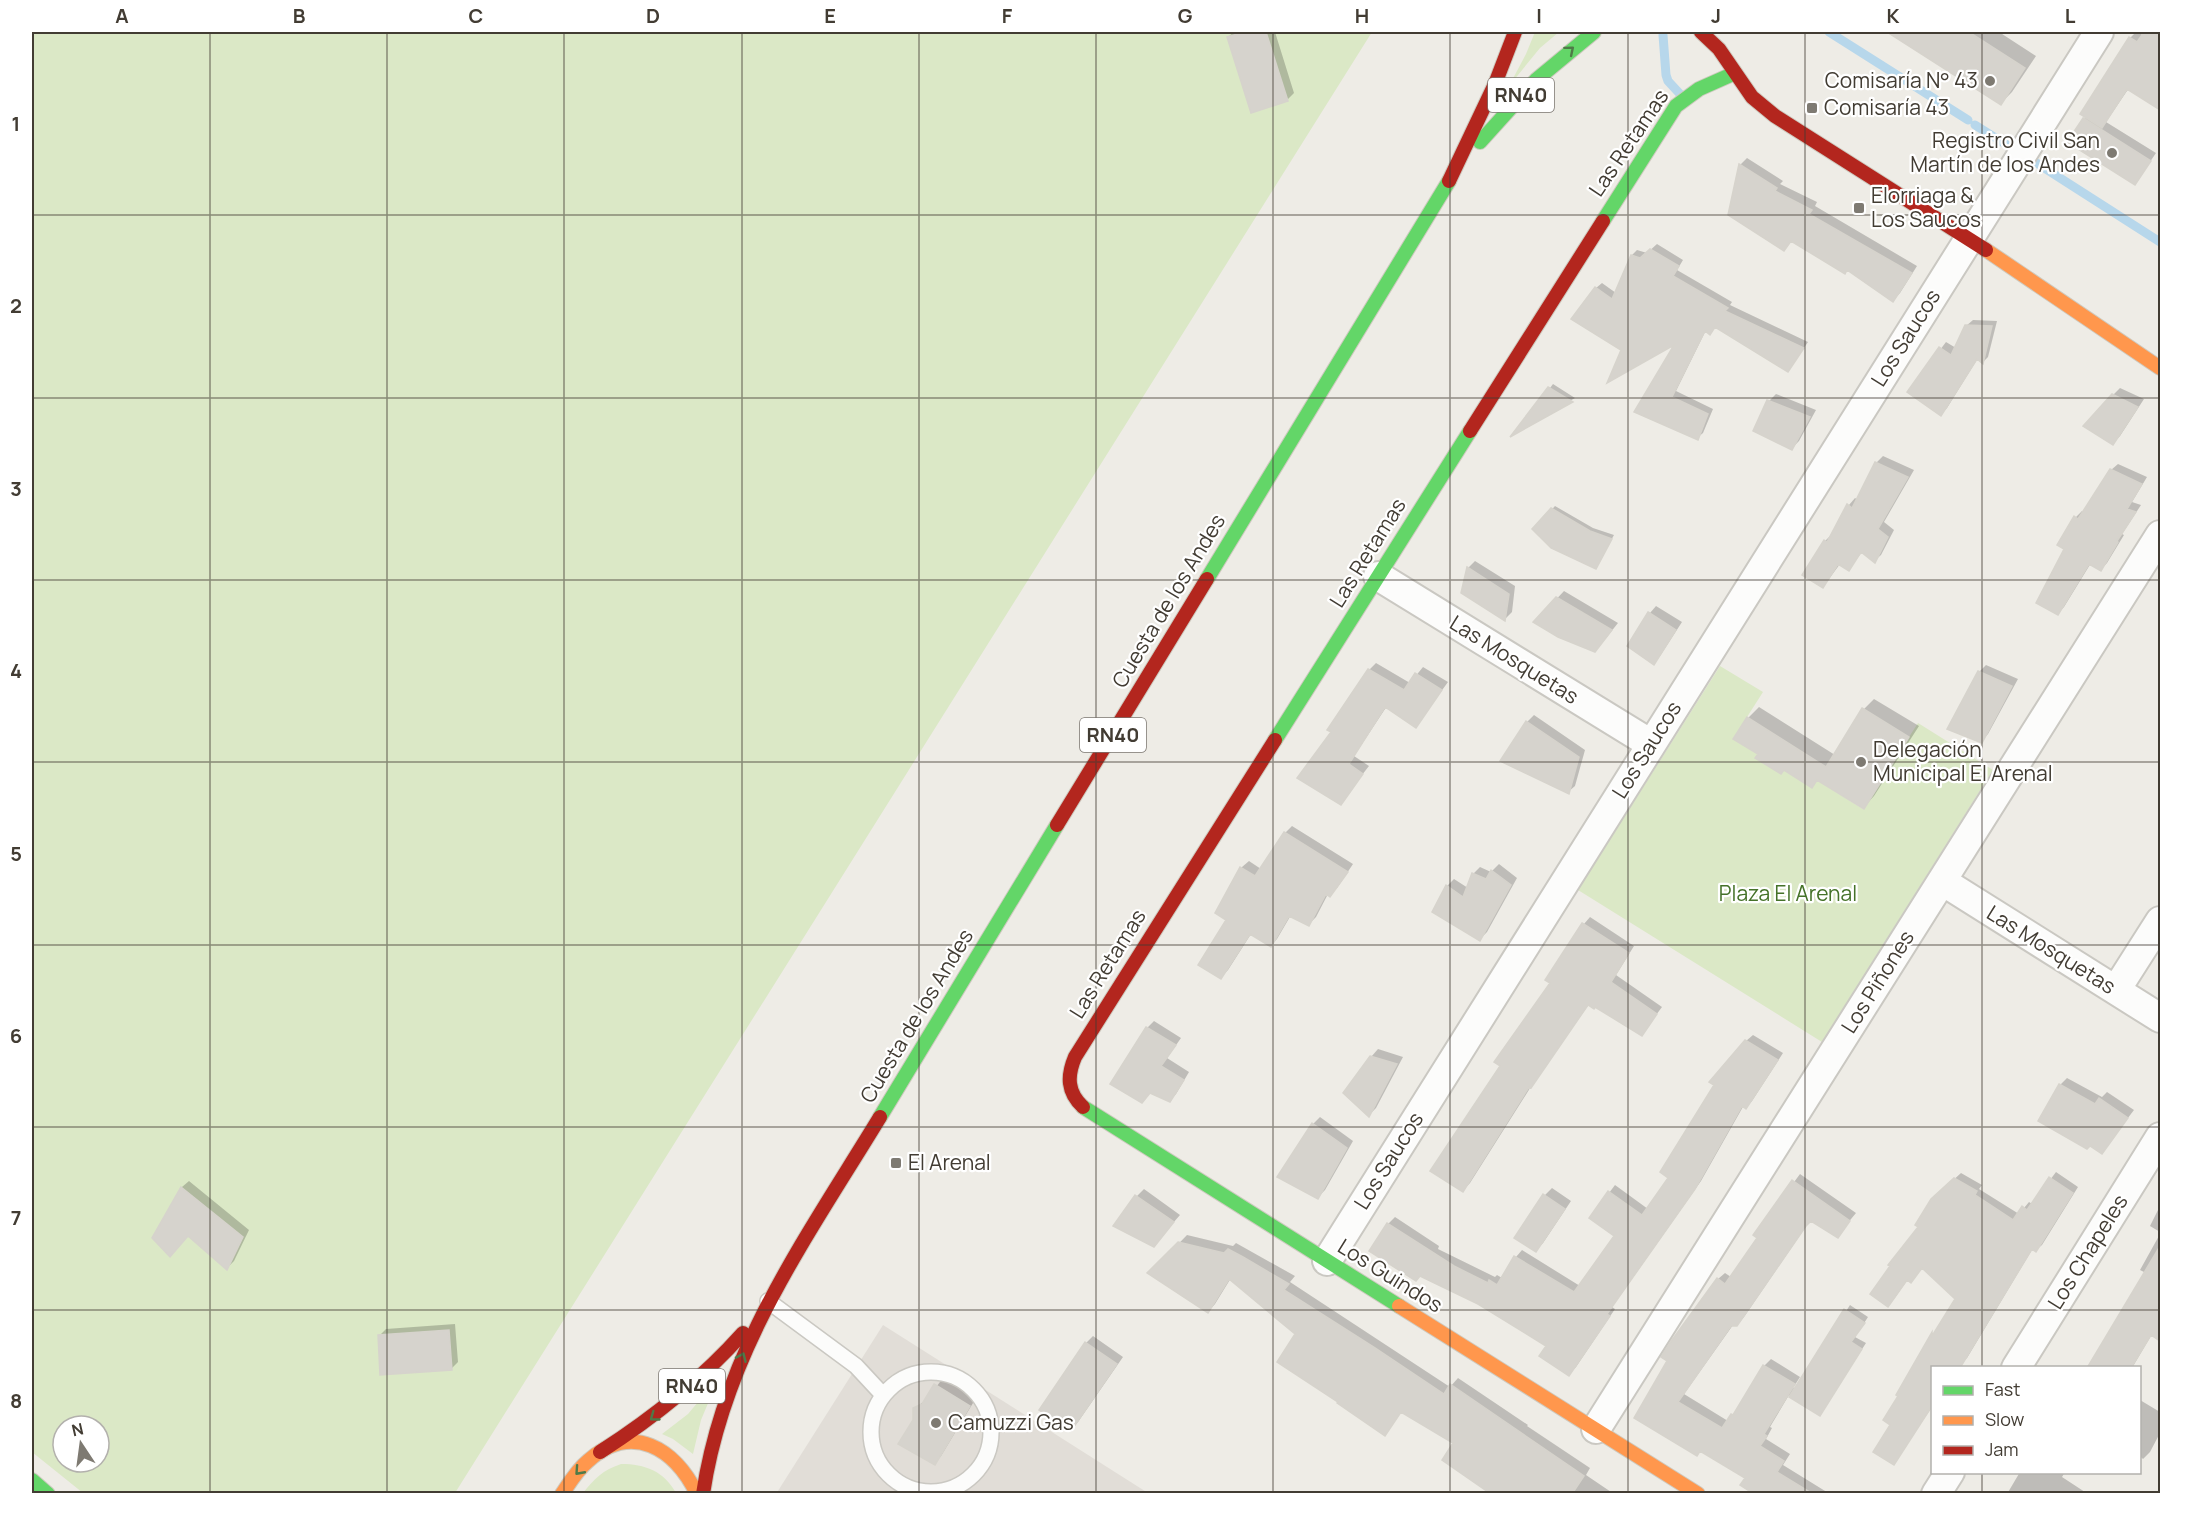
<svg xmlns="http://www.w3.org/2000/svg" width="2192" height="1525" font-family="Manrope,sans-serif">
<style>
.industrial{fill:#e1ddd7}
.green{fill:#dbe8c6;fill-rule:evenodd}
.shadow{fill:#0003}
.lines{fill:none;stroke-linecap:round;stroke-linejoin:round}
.stream{stroke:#b7d7eb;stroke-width:9}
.building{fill:#d6d3cd;stroke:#d6d3cc;stroke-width:1.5}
.lane-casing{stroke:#cac8c2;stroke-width:18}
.street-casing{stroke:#cac8c2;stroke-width:32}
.fast-casing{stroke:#cecabf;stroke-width:16}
.slow-casing{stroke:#cecabf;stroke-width:16}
.jam-casing{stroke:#cecabf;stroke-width:16}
.lane{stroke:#fcfcfb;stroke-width:15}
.street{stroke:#fcfcfb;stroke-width:28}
.fast{stroke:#63d668;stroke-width:14}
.slow{stroke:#ff974d;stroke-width:14}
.jam{stroke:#b3261e;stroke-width:14}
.oneway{stroke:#4f7a48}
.grid{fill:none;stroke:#423c33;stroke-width:1.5;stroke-opacity:0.55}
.poi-dot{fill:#7e7a72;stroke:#fff;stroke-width:2}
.labels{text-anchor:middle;stroke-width:4.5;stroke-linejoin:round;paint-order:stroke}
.shield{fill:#fff;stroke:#7b7670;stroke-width:1.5}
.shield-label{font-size:20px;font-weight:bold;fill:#423c33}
.poi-label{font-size:21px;fill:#423c33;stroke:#fff;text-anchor:start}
.street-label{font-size:21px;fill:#423c33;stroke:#fff}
.park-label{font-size:21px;fill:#457229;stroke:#fff}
.neatline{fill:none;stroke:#423c33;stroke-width:2}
.grid-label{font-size:20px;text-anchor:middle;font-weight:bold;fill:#423c33}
</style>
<rect width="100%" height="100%" fill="#eeece6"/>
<path class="industrial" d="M 883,1325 L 1148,1493 L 776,1494 Z"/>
<path class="green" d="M 32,32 L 1372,32 L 455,1493 L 83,1493 L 32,1452 ZM 63,1426 L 99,1426 L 99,1462 L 63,1462 Z
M 1535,32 L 1559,32 L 1540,48 L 1509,86 L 1526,54 Z
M 1720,666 L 1763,692 L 1733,739 L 1758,754 L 1756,758 L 1781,774 L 1784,770 L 1812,788 L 1817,780 L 1863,809 L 1918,723 L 1993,770 L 1822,1042 L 1578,890 Z
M 719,1377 L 701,1420 L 693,1454 L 673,1439 L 662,1434 L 688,1414 Z
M 621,1464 C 645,1464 664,1471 676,1493 L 583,1493 C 594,1479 603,1470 621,1464 Z"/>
<path class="shadow" d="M 1234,32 L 1275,32 L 1294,93 L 1287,100 L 1228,37 Z
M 1890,32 L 1999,32 L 2036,56 L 2012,92 L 2001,103 Z
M 2136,32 L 2143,35 L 2146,32 L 2160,32 L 2160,109 L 2129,88 L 2106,122 L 2156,153 L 2135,184 L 2069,141 L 2087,116 L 2130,38 Z
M 1747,158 L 1783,181 L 1780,184 L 1817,202 L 1815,206 L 1917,266 L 1900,293 L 1893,300 L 1848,269 L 1792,240 L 1783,249 L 1740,165 Z
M 1657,244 L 1683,260 L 1677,270 L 1732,302 L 1730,305 L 1808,342 L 1793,364 L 1716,327 L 1710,333 L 1706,330 L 1676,391 L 1713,409 L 1703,433 L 1697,438 L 1636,411 L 1678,341 L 1623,349 L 1596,288 L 1602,283 L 1616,293 L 1632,255 L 1637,250 L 1647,253 Z
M 1973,320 L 1997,321 L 1988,357 L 1983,362 L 1978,358 L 1947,408 L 1941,414 L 1909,391 L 1946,342 L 1956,348 L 1966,326 Z
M 1553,384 L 1575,398 L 1515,432 L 1550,388 Z
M 2120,388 L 2144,399 L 2120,436 L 2113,443 L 2113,395 Z
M 1776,394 L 1816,410 L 1799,441 L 1792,448 L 1769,401 Z
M 1883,456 L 1914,470 L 1884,522 L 1894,530 L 1881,555 L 1874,561 L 1862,552 L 1849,569 L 1840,564 L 1823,587 L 1825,541 L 1832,534 L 1849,505 L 1855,498 L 1858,500 L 1876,463 Z
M 2118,464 L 2147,477 L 2132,502 L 2141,505 L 2122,534 L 2124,535 L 2107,563 L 2101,569 L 2091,563 L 2064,607 L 2058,613 L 2066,548 L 2076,517 L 2082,511 L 2084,512 L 2111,470 Z
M 1555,506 L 1593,528 L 1614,535 L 1596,567 L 1534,529 Z
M 1475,561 L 1515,586 L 1512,612 L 1505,619 L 1468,568 Z
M 1564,591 L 1618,623 L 1602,643 L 1536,621 Z
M 1656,606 L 1682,622 L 1660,656 L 1653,663 L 1650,613 Z
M 1376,663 L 1410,683 L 1423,667 L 1448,682 L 1416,726 L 1387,706 L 1354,756 L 1369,766 L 1340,803 L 1333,732 L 1369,670 Z
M 1986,665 L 2018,679 L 1988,734 L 1981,741 L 1979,672 Z
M 1874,699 L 1919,726 L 1874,796 L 1864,807 L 1819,779 L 1812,786 L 1735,738 L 1748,718 L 1759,707 L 1835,755 L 1864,709 Z
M 1534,715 L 1585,750 L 1575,786 L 1568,792 L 1527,722 Z
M 1292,826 L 1353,864 L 1337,888 L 1328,894 L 1316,917 L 1309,924 L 1291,915 L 1277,939 L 1270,946 L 1251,934 L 1228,970 L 1221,977 L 1228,919 L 1217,912 L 1242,867 L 1249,861 L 1261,869 L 1285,833 Z
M 1499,864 L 1517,878 L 1487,932 L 1480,939 L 1447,886 L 1454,879 L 1468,888 L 1473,874 L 1480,867 L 1491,872 Z
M 1590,917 L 1634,946 L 1616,975 L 1662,1007 L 1642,1034 L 1596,1005 L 1589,1004 L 1532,1085 L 1470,1183 L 1463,1190 L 1502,1065 L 1552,982 L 1547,979 L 1584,924 Z
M 1154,1021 L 1181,1038 L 1167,1058 L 1189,1072 L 1176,1094 L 1169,1101 L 1151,1092 L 1147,1028 Z
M 1753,1035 L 1783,1053 L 1752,1101 L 1746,1107 L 1744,1105 L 1701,1181 L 1612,1307 L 1615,1309 L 1576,1367 L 1569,1374 L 1548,1346 L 1388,1224 L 1395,1217 L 1439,1246 L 1438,1249 L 1495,1277 L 1497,1275 L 1502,1278 L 1516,1257 L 1522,1250 L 1580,1286 L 1616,1235 L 1591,1217 L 1615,1185 L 1648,1209 L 1670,1178 L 1746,1041 Z
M 1378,1049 L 1403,1057 L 1376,1108 L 1369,1115 L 1371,1057 Z
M 2067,1078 L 2102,1097 L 2107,1092 L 2134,1110 L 2102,1152 L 2060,1085 Z
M 1320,1117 L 1353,1141 L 1325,1190 L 1318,1197 L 1313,1124 Z
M 2056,1172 L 2078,1187 L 2042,1245 L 2036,1250 L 2033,1248 L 1967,1358 L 1961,1363 L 1932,1368 L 1932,1407 L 1894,1463 L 1892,1424 L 1957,1298 L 1923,1267 L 1908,1279 L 1894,1299 L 1920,1226 L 1939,1193 L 1961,1173 L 1982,1185 L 1979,1189 L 2019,1214 L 2029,1202 L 2032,1204 Z
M 1800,1174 L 1856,1213 L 1837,1236 L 1811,1219 L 1744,1317 L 1737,1325 L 1733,1325 L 1684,1394 L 1728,1421 L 1739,1408 L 1764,1366 L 1771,1359 L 1800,1377 L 1793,1388 L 1796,1389 L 1850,1305 L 1868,1317 L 1855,1337 L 1866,1343 L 1820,1414 L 1789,1395 L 1770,1427 L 1772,1428 L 1766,1439 L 1790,1454 L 1783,1465 L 1830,1494 L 1757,1494 L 1747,1477 L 1701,1450 L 1636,1417 L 1718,1279 L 1725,1273 L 1731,1277 L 1759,1238 L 1755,1235 Z
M 189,1181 L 249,1230 L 234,1261 L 227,1268 L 188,1234 L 154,1238 L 182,1187 Z
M 1552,1188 L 1571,1201 L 1543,1243 L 1536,1250 L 1545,1195 Z
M 1144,1189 L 1180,1215 L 1160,1238 L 1137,1196 Z
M 2160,1206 L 2160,1232 L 2150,1226 Z
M 2160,1234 L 2160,1339 L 2152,1334 L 2132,1368 L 2088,1368 L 2146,1273 L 2140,1270 Z
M 1187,1235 L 1233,1246 L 1236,1243 L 1295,1276 L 1290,1282 L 1450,1387 L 1458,1378 L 1528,1425 L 1527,1426 L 1590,1468 L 1586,1475 L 1614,1494 L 1494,1494 L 1455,1442 L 1402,1411 L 1384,1434 L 1297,1334 L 1231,1278 L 1215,1304 L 1208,1312 L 1150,1273 Z
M 455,1324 L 458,1362 L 451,1369 L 379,1336 L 386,1329 Z
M 1093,1336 L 1123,1357 L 1078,1422 L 1071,1429 L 1086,1343 Z
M 943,1378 L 976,1398 L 941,1456 L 934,1463 L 914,1421 L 914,1409 L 927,1399 Z
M 2140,1400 L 2160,1412 L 2160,1433 L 2150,1452 L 2143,1459 L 2140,1456 Z
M 2020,1472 L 2065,1472 L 2062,1477 L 2088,1494 L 2007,1494 Z"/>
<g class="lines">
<path class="stream" d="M 1829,32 L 1968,120
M 1663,35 L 1666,75 L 1668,81 L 1680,94
M 1975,125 L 2010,147
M 2035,162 L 2160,242"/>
</g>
<path class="building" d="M 1244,32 L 1266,32 L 1288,101 L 1251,113 L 1227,37 Z
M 1887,32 L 1969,32 L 2025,68 L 2001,105 Z
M 2144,32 L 2160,32 L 2160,110 L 2127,89 L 2102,128 L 2080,114 L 2129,37 L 2137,42 Z
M 2083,118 L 2151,161 L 2135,185 L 2067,142 Z
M 1739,164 L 1777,188 L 1775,191 L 1812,210 L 1809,214 L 1912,273 L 1893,302 L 1847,270 L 1845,274 L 1791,241 L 1784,251 L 1728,215 Z
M 1650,249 L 1679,266 L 1673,276 L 1728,308 L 1725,311 L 1804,348 L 1788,372 L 1715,327 L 1710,335 L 1705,331 L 1672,397 L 1708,414 L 1698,440 L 1634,412 L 1674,345 L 1607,383 L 1621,350 L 1571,319 L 1595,287 L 1612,299 L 1631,255 L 1640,258 Z
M 1965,325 L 1992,326 L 1983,364 L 1977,359 L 1941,416 L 1907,392 L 1939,347 L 1951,355 Z
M 1548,387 L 1573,402 L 1510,437 Z
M 2112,394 L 2138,407 L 2113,445 L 2083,426 Z
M 1767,400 L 1810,417 L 1792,450 L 1753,431 Z
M 1875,462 L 1908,477 L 1878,529 L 1888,537 L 1875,563 L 1861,552 L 1849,571 L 1838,564 L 1823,588 L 1802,575 L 1824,540 L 1827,542 L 1847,504 L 1852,508 Z
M 2110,469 L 2142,484 L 2127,509 L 2136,512 L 2117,541 L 2118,542 L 2101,571 L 2089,564 L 2058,615 L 2036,603 L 2064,549 L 2057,545 L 2074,516 L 2078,519 Z
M 1551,508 L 1590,531 L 1612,539 L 1596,569 L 1551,548 L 1532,529 Z
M 1467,567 L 1509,594 L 1505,621 L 1461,593 Z
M 1556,597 L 1612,630 L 1595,652 L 1558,637 L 1533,622 Z
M 1648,612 L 1676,630 L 1654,665 L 1627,646 Z
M 1368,669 L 1404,690 L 1415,673 L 1442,690 L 1416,728 L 1385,707 L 1349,764 L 1363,774 L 1341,805 L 1297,778 L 1331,732 L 1327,730 Z
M 1978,671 L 2012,686 L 1982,743 L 1947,729 Z
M 1862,708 L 1909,737 L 1864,809 L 1817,780 L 1812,788 L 1784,770 L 1781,774 L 1755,758 L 1758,754 L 1733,739 L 1747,717 L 1826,767 Z
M 1526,721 L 1579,757 L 1569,794 L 1500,761 Z
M 1284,832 L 1348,872 L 1330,897 L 1326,894 L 1309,926 L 1289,916 L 1271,947 L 1250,934 L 1221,979 L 1198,965 L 1226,920 L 1215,913 L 1240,867 L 1255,876 Z
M 1491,870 L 1511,885 L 1480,941 L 1432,912 L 1446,885 L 1463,897 L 1472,873 L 1486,879 Z
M 1582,923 L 1629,953 L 1611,982 L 1657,1014 L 1642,1036 L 1595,1007 L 1594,1009 L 1588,1005 L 1531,1088 L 1529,1087 L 1463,1192 L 1430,1171 L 1500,1066 L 1494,1062 L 1550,983 L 1545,980 Z
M 1146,1027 L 1176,1045 L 1161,1066 L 1184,1080 L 1170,1102 L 1150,1093 L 1142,1103 L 1110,1084 Z
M 1745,1040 L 1778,1060 L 1746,1109 L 1742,1106 L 1695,1189 L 1607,1314 L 1610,1316 L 1569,1376 L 1539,1356 L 1546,1346 L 1478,1304 L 1420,1276 L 1416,1281 L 1369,1251 L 1387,1223 L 1454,1266 L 1488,1283 L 1489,1280 L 1497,1285 L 1514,1256 L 1574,1292 L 1614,1236 L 1589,1218 L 1608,1191 L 1642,1215 L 1668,1178 L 1660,1172 L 1714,1085 L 1709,1082 Z
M 1370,1056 L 1397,1064 L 1369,1117 L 1343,1093 Z
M 2059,1084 L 2095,1104 L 2099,1098 L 2128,1118 L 2102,1154 L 2090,1146 L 2087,1149 L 2038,1121 Z
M 1312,1123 L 1347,1148 L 1318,1199 L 1277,1177 Z
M 2049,1177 L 2073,1193 L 2036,1252 L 2032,1249 L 1960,1368 L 1932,1368 L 1932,1406 L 1894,1465 L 1873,1452 L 1890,1425 L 1883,1420 L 1898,1396 L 1896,1395 L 1932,1332 L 1932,1336 L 1955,1299 L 1922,1268 L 1911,1283 L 1907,1280 L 1888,1307 L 1870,1294 L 1890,1266 L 1888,1265 L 1918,1227 L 1915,1225 L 1931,1199 L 1954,1178 L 1977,1191 L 1975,1195 L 2013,1220 L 2022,1206 L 2027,1210 Z
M 1792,1180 L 1850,1221 L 1838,1238 L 1811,1221 L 1806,1226 L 1737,1326 L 1731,1326 L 1678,1402 L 1722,1428 L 1731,1414 L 1733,1415 L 1763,1365 L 1795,1384 L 1764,1434 L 1767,1436 L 1760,1446 L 1784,1461 L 1777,1472 L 1813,1494 L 1754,1494 L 1740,1485 L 1745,1478 L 1700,1451 L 1697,1456 L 1634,1418 L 1667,1361 L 1661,1357 L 1672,1340 L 1717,1278 L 1725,1284 L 1757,1238 L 1753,1235 Z
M 181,1187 L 243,1237 L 227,1270 L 188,1236 L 170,1257 L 152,1238 Z
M 1543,1194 L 1565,1209 L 1536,1252 L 1514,1238 Z
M 1135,1195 L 1174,1222 L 1154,1247 L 1113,1226 Z
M 1178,1242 L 1224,1253 L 1228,1249 L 1243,1257 L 1289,1284 L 1284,1290 L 1375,1348 L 1444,1394 L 1450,1384 L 1584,1476 L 1572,1494 L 1491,1494 L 1442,1460 L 1453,1443 L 1401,1412 L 1385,1436 L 1337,1403 L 1338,1402 L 1277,1362 L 1295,1334 L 1229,1279 L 1208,1313 L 1147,1273 Z
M 2160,1246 L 2160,1341 L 2151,1335 L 2131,1368 L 2087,1368 Z
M 1844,1309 L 1865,1323 L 1851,1342 L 1862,1349 L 1820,1416 L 1789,1397 Z
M 449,1330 L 452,1370 L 380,1375 L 378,1335 Z
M 1085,1342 L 1117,1364 L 1071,1431 L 1039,1410 Z
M 934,1384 L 970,1406 L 935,1465 L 898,1444 L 913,1420 L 913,1408 L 922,1404 Z"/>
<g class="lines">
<g class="lane-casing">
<path id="lane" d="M 768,1301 L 856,1366 L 883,1395
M871 1432a60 60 0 1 1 120 0a60 60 0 1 1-120 0Z"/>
</g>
<g class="street-casing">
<path id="street" d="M 1378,576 L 1651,744
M 1942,881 L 2160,1018
M 2116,990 L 2160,921
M 1327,1261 L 2099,32
M 2016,1368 L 2160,1137
M 1596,1429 L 2160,535
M 1936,1494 L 1950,1472"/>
</g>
<g class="fast-casing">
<path id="fast" d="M 1480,142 L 1536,80 L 1594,32
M 1603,221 L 1676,106 L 1699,89 L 1735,73
M 1207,579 L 1449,181
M 1275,740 L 1470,431
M 1083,1107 L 1399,1306
M 880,1117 L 1057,825
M 32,1480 L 48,1494"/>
</g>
<g class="slow-casing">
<path id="slow" d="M 1986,250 L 2160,368
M 1399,1306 L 1698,1494
M 562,1494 C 570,1482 577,1470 588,1461 C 632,1421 675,1449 697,1494"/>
</g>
<g class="jam-casing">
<path id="jam" d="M 1701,32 L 1719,49 L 1752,97 L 1775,116 L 1986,250
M 1449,181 L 1495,84 L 1515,32
M 1470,431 L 1603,221
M 1057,825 L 1207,579
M 1083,1107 C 1067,1092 1067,1076 1075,1057 L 1275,740
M 600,1452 C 653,1418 701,1380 743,1333
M 703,1494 C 724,1351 807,1237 880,1117"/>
</g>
<use href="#lane" class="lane"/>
<use href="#street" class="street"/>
<use href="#fast" class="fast"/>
<use href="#slow" class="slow"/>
<use href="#jam" class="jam"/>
</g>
<defs><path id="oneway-chevron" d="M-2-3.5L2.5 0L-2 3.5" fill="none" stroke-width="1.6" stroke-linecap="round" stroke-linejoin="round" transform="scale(1.5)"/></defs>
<g class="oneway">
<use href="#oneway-chevron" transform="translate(1570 50) rotate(-40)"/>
<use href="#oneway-chevron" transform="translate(742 1357) rotate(-66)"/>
<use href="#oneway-chevron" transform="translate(654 1417) rotate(144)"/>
<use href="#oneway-chevron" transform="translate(579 1471) rotate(132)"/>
</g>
<path class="grid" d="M 210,32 L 210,1494M 387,32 L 387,1494M 564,32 L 564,1494M 742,32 L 742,1494M 919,32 L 919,1494M 1096,32 L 1096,1494M 1273,32 L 1273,1494M 1450,32 L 1450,1494M 1628,32 L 1628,1494M 1805,32 L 1805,1494M 1982,32 L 1982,1368M 32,215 L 2160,215M 32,398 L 2160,398M 32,580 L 2160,580M 32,762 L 2160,762M 32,945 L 2160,945M 32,1127 L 2160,1127M 32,1310 L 2160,1310M 1982,1472 L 1982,1494"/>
<g class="poi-dot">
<circle cx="1990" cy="81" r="6"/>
<rect x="1806" y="102" width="12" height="12" rx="3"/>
<circle cx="2112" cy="153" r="6"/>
<rect x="1853" y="202" width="12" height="12" rx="3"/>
<circle cx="1861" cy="762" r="6"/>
<rect x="890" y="1157" width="12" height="12" rx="3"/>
<circle cx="936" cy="1423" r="6"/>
</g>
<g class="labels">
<g class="shield">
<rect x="1488" y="78" width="66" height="34" rx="4.5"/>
<rect x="1080" y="718" width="66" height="34" rx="4.5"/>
<rect x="659" y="1369" width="66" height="34" rx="4.5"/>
</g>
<g class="shield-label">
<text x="1521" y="102">RN40</text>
<text x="1113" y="742">RN40</text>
<text x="692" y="1393">RN40</text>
</g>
<g class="poi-label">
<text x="1978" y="88" text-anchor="end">Comisaría N° 43</text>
<text x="1824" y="115">Comisaría 43</text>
<text x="2100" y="148" text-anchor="end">Registro Civil San<tspan x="2100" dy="24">Martín de los Andes</tspan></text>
<text x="1871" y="203">Elorriaga &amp;<tspan x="1871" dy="24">Los Saucos</tspan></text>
<text x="1873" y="757">Delegación<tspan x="1873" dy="24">Municipal El Arenal</tspan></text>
<text x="908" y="1170">El Arenal</text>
<text x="948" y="1430">Camuzzi Gas</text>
</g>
<g class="street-label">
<text transform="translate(1629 143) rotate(-56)" y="7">Las Retamas</text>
<text transform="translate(1906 338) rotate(-58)" y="7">Los Saucos</text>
<text transform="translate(1368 553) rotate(-58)" y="7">Las Retamas</text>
<text transform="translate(1169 601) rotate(-59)" y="7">Cuesta de los Andes</text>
<text transform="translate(1514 660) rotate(32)" y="7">Las Mosquetas</text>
<text transform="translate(1647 750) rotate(-58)" y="7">Los Saucos</text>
<text transform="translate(2051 950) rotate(32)" y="7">Las Mosquetas</text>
<text transform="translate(1108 964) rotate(-58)" y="7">Las Retamas</text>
<text transform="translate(1878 982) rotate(-58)" y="7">Los Piñones</text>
<text transform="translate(917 1016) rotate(-59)" y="7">Cuesta de los Andes</text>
<text transform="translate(1389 1161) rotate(-58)" y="7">Los Saucos</text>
<text transform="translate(2088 1252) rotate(-58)" y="7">Los Chapeles</text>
<text transform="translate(1390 1276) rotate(32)" y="7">Los Guindos</text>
</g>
<g class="park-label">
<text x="1788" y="901">Plaza El Arenal</text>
</g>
</g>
<rect width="2192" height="1525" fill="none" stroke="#ffffff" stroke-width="66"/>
<rect x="1931" y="1366" width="210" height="108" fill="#ffffff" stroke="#b3b1ad" stroke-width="1.5"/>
<rect x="1943" y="1386" width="30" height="9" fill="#63d668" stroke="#b3b1ad" stroke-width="1.5"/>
<text x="1985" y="1396" font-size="18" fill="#423c33">Fast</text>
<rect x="1943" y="1416" width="30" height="9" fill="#ff974d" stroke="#b3b1ad" stroke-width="1.5"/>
<text x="1985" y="1426" font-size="18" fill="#423c33">Slow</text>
<rect x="1943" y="1446" width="30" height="9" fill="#b3261e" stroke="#b3b1ad" stroke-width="1.5"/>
<text x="1985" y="1456" font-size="18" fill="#423c33">Jam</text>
<g transform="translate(81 1444) rotate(347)"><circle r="28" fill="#ffffff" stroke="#b3b1ad" stroke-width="1.5"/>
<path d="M0-4.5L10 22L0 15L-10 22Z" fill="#7e7a72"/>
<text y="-9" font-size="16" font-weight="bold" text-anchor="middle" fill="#423c33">N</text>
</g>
<rect x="33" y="33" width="2126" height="1459" class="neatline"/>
<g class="grid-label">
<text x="122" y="23">A</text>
<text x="299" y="23">B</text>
<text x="476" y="23">C</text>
<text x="653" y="23">D</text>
<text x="830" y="23">E</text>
<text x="1007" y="23">F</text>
<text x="1185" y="23">G</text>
<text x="1362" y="23">H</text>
<text x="1539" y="23">I</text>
<text x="1716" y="23">J</text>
<text x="1893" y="23">K</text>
<text x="2070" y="23">L</text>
<text x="16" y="131">1</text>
<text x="16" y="313">2</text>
<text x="16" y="496">3</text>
<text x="16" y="678">4</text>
<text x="16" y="861">5</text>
<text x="16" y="1043">6</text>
<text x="16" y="1225">7</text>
<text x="16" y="1408">8</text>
</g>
</svg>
